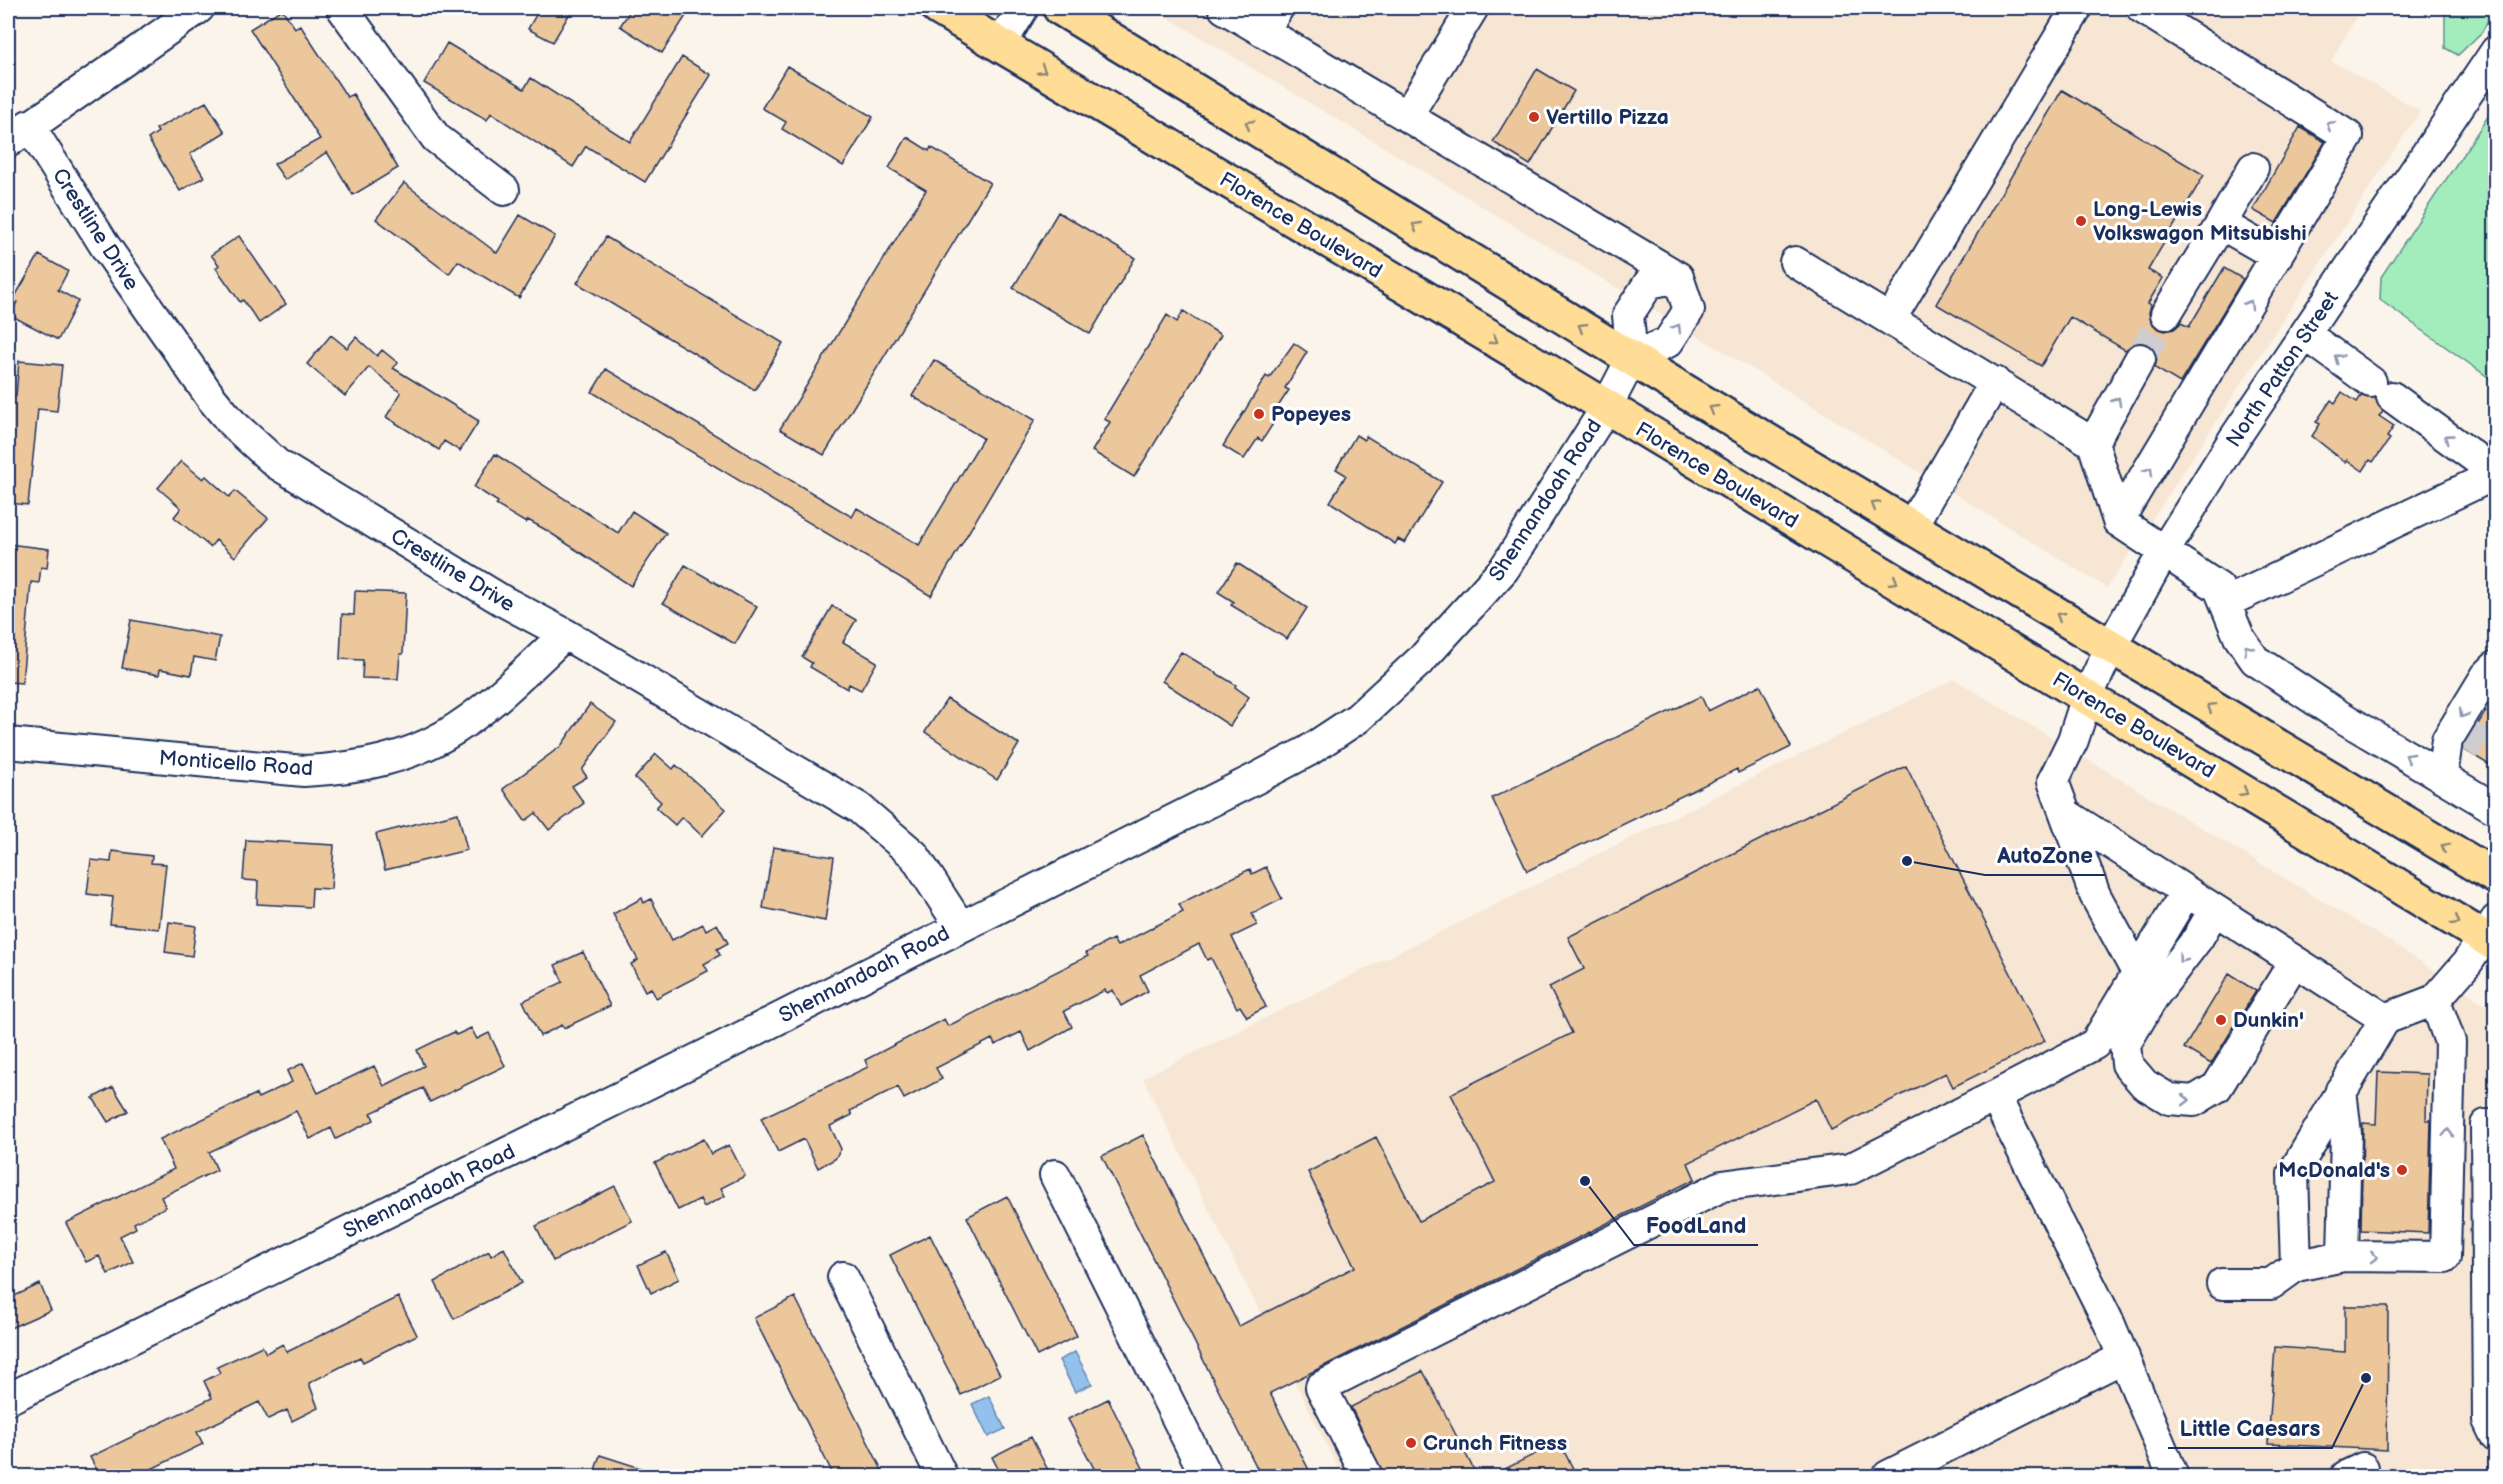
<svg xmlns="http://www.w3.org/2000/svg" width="2503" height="1484" font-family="'Balsamiq Sans',sans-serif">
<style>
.built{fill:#f6e6d3}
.green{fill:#a3edbc;stroke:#5f8e8d;stroke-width:1.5}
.water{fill:#93c1ed;stroke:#6387b4;stroke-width:1.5}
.building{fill:#ecc79c;stroke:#1b2f5e;stroke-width:1.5}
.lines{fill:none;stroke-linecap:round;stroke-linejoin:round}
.minor-tunnel{stroke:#cecdcf;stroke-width:30;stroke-dasharray:30 15;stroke-linecap:butt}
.minor-casing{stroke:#1b2f5e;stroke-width:34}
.highway-casing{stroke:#1b2f5e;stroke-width:38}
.minor{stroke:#fff;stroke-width:30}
.highway{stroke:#ffdd96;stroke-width:33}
.oneway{stroke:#8d867a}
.oneway2{stroke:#8d97ae}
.poi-dot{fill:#c8321e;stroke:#fff;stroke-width:2}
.labels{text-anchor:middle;stroke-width:6;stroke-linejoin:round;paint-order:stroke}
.poi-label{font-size:21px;font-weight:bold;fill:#1b2f5e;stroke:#fff;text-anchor:start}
.street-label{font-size:21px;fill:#1b2f5e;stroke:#fff}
.leader{fill:none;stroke:#1b2f5e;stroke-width:2}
.callout-dot{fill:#1b2f5e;stroke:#fff;stroke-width:2}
.callout-label{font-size:22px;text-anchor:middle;font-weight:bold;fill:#1b2f5e;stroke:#fff;stroke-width:6;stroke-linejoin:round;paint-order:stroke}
</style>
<rect width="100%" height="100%" fill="#fbf4eb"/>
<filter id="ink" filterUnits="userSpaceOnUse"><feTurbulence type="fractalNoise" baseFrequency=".0167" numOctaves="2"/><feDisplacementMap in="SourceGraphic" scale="12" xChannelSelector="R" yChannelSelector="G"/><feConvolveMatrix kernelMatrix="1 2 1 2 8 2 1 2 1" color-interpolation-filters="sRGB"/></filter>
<g filter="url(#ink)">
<path class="built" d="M 1152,8 L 2361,8 L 2331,61 L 2420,111 L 2107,588 L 1759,373 Z
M 1954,679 L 2392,943 L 2495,1011 L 2495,1462 L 2467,1476 L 1342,1476 L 1143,1078 Z"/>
<path class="green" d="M 2445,8 L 2494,8 L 2482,32 L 2458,55 L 2445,48 Z
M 2495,106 L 2495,382 L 2380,300 L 2381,277 Z"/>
<path class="water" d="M 1075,1352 L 1092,1384 L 1075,1392 L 1059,1360 Z
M 989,1396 L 1005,1429 L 988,1437 L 972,1404 Z"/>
<path class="building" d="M 540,8 L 573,8 L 553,42 L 528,29 Z
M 632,8 L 691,8 L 662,53 L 620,26 Z
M 282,9 L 295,28 L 300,25 L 347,97 L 353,94 L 398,168 L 353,195 L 327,152 L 285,180 L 274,164 L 320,139 L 250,29 Z
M 447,43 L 524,89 L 531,78 L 630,142 L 682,57 L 711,75 L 645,182 L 586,146 L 573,167 L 491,113 L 487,120 L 424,83 Z
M 787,66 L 873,117 L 843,166 L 782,129 L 786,122 L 762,108 Z
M 1537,69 L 1574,91 L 1530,165 L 1493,142 Z
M 2062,90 L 2204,175 L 2148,270 L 2163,278 L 2148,303 L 2151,305 L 2149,313 L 2151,322 L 2157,328 L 2165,331 L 2174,329 L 2181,323 L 2189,327 L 2224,268 L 2243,279 L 2180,383 L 2155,368 L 2157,358 L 2149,344 L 2139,342 L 2125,350 L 2070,317 L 2041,366 L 1936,304 Z
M 206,102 L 225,132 L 190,154 L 204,177 L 180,191 L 148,139 L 158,132 L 156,129 Z
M 2300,127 L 2325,142 L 2276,223 L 2253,210 Z
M 907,137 L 929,151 L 931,147 L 990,183 L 824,455 L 780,429 L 926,190 L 889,168 Z
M 404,183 L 497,253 L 520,215 L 555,236 L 519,298 L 458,261 L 449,274 L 376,219 Z
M 1058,212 L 1135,258 L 1090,334 L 1013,288 Z
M 239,236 L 286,304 L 259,323 L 243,300 L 240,302 L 216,268 L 219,265 L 211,255 Z
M 606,237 L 783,343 L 755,390 L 577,283 Z
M 39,255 L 68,271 L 58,290 L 78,301 L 58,340 L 10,315 L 17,302 L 13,300 Z
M 1183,311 L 1221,335 L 1134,477 L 1092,451 L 1110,422 L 1104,419 L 1167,315 L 1177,322 Z
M 331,335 L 347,348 L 356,337 L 377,356 L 382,350 L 398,363 L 393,368 L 479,421 L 460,451 L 444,441 L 439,450 L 386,417 L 401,393 L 369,367 L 345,396 L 307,364 Z
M 1294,343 L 1307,352 L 1285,388 L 1289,390 L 1277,408 L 1281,411 L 1262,441 L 1258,438 L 1244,459 L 1223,446 L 1266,376 L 1269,378 Z
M 934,360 L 1035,420 L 931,596 L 592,392 L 606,369 L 852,517 L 857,508 L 919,545 L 983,438 L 912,396 Z
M 19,361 L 62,365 L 57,411 L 38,409 L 28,505 L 8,503 L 8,395 L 16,396 Z
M 2342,392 L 2357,402 L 2361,396 L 2375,398 L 2383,412 L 2379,416 L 2394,426 L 2387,437 L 2390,439 L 2373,462 L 2370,460 L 2363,471 L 2347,460 L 2345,462 L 2312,436 L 2320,424 L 2316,422 L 2331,400 L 2335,403 Z
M 1356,435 L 1364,440 L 1366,436 L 1442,482 L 1405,543 L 1398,539 L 1395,544 L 1330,502 L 1346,475 L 1336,469 Z
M 495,454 L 618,533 L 632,511 L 666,533 L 631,586 L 546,530 L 528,520 L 526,523 L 496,505 L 498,502 L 474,487 Z
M 181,461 L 203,479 L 206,476 L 229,497 L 235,491 L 268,518 L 235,557 L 216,540 L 210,547 L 174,517 L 181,508 L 158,488 Z
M 8,544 L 49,549 L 47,568 L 41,567 L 39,583 L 31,582 L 22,683 L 8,682 Z
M 1237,563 L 1307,608 L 1287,639 L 1231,605 L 1234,602 L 1218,592 Z
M 685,565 L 757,607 L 735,644 L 663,603 Z
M 355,591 L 406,593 L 403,654 L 400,654 L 398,679 L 362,678 L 363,660 L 340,659 L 342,614 L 354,615 Z
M 832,606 L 856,620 L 843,642 L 877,662 L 861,690 L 849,684 L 847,689 L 810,667 L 812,663 L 802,657 Z
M 131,620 L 220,637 L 215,661 L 194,657 L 191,675 L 160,669 L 159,675 L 122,668 Z
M 1181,652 L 1236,685 L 1235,687 L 1249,697 L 1230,726 L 1162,681 Z
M 1760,685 L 1791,747 L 1738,773 L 1737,769 L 1527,871 L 1492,798 L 1701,696 L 1708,711 Z
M 2496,694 L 2496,769 L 2463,749 Z
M 947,699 L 1019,744 L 997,780 L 925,732 Z
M 590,704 L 616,722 L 582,770 L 587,777 L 572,786 L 584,803 L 549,830 L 536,813 L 525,821 L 503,789 L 561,746 Z
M 656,754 L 673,769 L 676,765 L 726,809 L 702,836 L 682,817 L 675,825 L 656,808 L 661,802 L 635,778 Z
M 1906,766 L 2045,1041 L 1953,1087 L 1946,1073 L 1831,1130 L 1816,1099 L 1688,1163 L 1695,1179 L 1270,1393 L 1312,1476 L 1261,1476 L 1102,1156 L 1143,1135 L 1239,1326 L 1355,1267 L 1308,1172 L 1376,1137 L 1419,1221 L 1495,1182 L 1451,1094 L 1572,1033 L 1549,987 L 1584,969 L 1568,937 Z
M 458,813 L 467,850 L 385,870 L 376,834 Z
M 246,840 L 334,845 L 331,889 L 312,888 L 311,907 L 257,904 L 258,881 L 243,880 Z
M 773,847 L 834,857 L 825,921 L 763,908 Z
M 112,851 L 152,856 L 151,863 L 166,864 L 159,929 L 110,924 L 113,897 L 87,894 L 91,860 L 111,862 Z
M 1266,867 L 1282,899 L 1252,914 L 1257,925 L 1232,937 L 1266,1007 L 1247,1017 L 1240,1006 L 1237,1008 L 1211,958 L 1207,960 L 1199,944 L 1140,975 L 1148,991 L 1121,1006 L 1113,990 L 1107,993 L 1105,990 L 1064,1011 L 1072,1027 L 1030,1051 L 1021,1032 L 995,1045 L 992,1039 L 936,1068 L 942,1079 L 904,1099 L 898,1087 L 850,1111 L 852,1115 L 830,1126 L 841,1149 L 835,1159 L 818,1168 L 804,1139 L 778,1152 L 761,1118 L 868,1067 L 865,1060 L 944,1019 L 948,1026 L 1088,956 L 1086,953 L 1113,939 L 1117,946 L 1183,912 L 1179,904 L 1250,869 L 1252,874 Z
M 642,898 L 644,903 L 651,899 L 672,940 L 703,924 L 706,930 L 717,924 L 728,943 L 717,949 L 720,955 L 704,964 L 708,971 L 656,998 L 651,988 L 645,991 L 631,964 L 638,960 L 613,914 Z
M 169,922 L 196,926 L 192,956 L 165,952 Z
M 583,952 L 610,1006 L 564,1028 L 562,1025 L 540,1036 L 523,1001 L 563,982 L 555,965 Z
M 2229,974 L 2256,991 L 2211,1064 L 2184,1048 Z
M 471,1028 L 477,1039 L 489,1033 L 505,1066 L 430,1102 L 423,1088 L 371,1113 L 374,1120 L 336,1139 L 331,1128 L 310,1139 L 296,1111 L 209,1152 L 217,1170 L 161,1197 L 166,1207 L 134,1223 L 136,1228 L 120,1236 L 133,1262 L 108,1274 L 99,1256 L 86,1262 L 66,1223 L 174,1169 L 160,1139 L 256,1094 L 258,1098 L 292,1082 L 287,1071 L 303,1063 L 318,1093 L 374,1066 L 384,1086 L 424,1066 L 417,1050 L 454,1032 L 456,1035 Z
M 2378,1072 L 2427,1074 L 2426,1120 L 2431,1120 L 2428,1233 L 2361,1230 L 2363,1123 L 2376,1124 Z
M 113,1087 L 128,1111 L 108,1122 L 93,1098 Z
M 704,1139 L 711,1154 L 729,1145 L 745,1176 L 721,1188 L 725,1196 L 704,1207 L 700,1199 L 678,1210 L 655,1163 Z
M 615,1186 L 632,1221 L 553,1261 L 536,1226 Z
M 1007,1196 L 1077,1336 L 1037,1356 L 967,1217 Z
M 930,1235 L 1000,1375 L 961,1395 L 890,1255 Z
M 504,1248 L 522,1283 L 454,1319 L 435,1282 L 489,1251 L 491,1256 Z
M 666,1252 L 679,1279 L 651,1293 L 638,1265 Z
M 40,1284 L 51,1310 L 8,1329 L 8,1299 Z
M 398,1297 L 417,1335 L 363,1362 L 360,1357 L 309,1383 L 318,1408 L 292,1421 L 287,1410 L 268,1419 L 259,1402 L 197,1432 L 203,1444 L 137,1476 L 100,1476 L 90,1457 L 212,1398 L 204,1381 L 220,1373 L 217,1367 L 262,1346 L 266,1353 L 283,1344 L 287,1352 Z
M 795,1297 L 885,1476 L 834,1476 L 754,1318 Z
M 2345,1306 L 2388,1306 L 2387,1450 L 2268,1444 L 2275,1347 L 2345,1352 Z
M 1423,1371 L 1477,1476 L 1384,1476 L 1351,1407 Z
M 1108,1399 L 1147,1476 L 1098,1476 L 1068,1419 Z
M 1031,1437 L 1051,1476 L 1002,1476 L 992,1457 Z
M 1559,1442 L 1577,1476 L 1491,1476 Z
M 600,1455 L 653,1472 L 653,1476 L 593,1476 Z"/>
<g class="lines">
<path class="minor-tunnel" d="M 2140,359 L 2166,314
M 2464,750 L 2496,700"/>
<g class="minor-casing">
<path id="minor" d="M 342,8 L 436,138 L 504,190
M 1224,8 L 1678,277 L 1689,310 L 1668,342 L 1632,358
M 1264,31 L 1278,8
M 1000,45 L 1023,8
M 1407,116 L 1473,8
M 29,125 L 105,246 L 212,399 L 232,423 L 277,464 L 503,601 L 565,634 L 859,808 L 914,855 L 960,926
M 8,142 L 199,8
M 2221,224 L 2253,168
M 1795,262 L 2093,443 L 2118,521 L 2219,588 L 2239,637 L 2255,660 L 2335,713 L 2496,809
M 2166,314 L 2221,224 L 2277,256
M 1891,318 L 2077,8
M 2305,334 L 2371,382
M 2392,397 L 2496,473
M 2093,443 L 2140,359
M 2118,521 L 2348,136 L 2142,8
M 1911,527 L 1995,382
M 2225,603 L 2496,474
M 8,743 L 304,771 C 435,765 476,719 565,634
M 2442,777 L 2447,740 L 2486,676 L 2496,666
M 2067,815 L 2385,1019 L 2435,1000 L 2467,963 L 2496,920
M 2214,910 L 2198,938 L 2153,997 L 2125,1044 L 2127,1064 L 2144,1084 L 2169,1099 L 2194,1101 L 2217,1087 L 2294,962
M 2138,974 L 2095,895 L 2053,781 L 2073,740 L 2087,697 L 2111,646 L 2163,553 L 2234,439 L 2496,51
M 2341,1090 L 2346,1134 L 2343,1256
M 2496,1125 L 2486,1125 L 2488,1420 L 2496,1437
M 1055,1175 L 1206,1476
M 2296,1266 L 2343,1256 L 2445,1257 L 2450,1042 L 2435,1000
M 843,1277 L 942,1476
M 2222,1284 L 2271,1284 L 2296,1266 L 2293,1173 L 2385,1019
M 8,1399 L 728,1044 L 1255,779 L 1308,751 L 1358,718 L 1423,658 L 1504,569 L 1606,408 L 1632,358 L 1628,315 L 1649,283 L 1678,277
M 1367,1476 L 1321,1387 L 1722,1186 L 1850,1169 L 1995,1096
M 1888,1476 L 2124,1357
M 2173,1476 L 2110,1325 L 1995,1096 L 2095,1044 L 2186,892
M 2346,1476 L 2363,1468"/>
</g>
<g class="highway-casing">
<path id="highway" d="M 938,8 L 1551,373 L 2496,945
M 1060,8 L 1686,392 L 2496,877"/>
</g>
<use href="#minor" class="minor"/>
<use href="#highway" class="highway"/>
</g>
<defs><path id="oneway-chevron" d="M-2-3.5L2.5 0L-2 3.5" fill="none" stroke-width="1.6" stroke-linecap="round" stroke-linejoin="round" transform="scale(1.5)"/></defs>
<g class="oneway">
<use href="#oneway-chevron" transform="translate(1042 70) rotate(31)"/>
<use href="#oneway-chevron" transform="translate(1249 124) rotate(-149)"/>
<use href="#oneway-chevron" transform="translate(1416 226) rotate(-149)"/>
<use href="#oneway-chevron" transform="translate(1582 327) rotate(-149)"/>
<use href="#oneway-chevron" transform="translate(1494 340) rotate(30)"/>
<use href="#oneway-chevron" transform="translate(1713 409) rotate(-149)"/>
<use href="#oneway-chevron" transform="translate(1875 505) rotate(-149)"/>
<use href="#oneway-chevron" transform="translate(1894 581) rotate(31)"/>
<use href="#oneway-chevron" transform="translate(2060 616) rotate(-149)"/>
<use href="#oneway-chevron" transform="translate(2211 707) rotate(-148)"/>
<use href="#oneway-chevron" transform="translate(2244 792) rotate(31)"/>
<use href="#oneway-chevron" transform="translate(2445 847) rotate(-149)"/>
<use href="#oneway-chevron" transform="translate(2456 921) rotate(31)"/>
</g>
<g class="oneway2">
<use href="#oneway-chevron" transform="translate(2330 125) rotate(-148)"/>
<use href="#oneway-chevron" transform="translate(2249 304) rotate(-59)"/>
<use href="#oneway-chevron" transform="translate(1677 328) rotate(-58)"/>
<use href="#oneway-chevron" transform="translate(2338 358) rotate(-144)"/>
<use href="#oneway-chevron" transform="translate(2117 401) rotate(-61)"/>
<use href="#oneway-chevron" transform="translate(2448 438) rotate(-144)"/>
<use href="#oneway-chevron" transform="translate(2149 471) rotate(-59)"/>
<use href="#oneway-chevron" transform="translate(2248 649) rotate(-126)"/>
<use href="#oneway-chevron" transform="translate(2463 714) rotate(121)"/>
<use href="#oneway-chevron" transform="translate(2409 757) rotate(-149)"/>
<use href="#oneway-chevron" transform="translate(2182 959) rotate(127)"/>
<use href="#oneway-chevron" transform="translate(2186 1100)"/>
<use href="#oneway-chevron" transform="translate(2448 1133) rotate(-88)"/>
<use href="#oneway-chevron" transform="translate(2374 1257) rotate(1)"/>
</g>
</g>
<g class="poi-dot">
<circle cx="1534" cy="117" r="6"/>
<circle cx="2081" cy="221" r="6"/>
<circle cx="1259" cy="414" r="6"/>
<circle cx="2221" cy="1020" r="6"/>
<circle cx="2402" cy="1170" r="6"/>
<circle cx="1411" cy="1443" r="6"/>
</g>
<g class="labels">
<g class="poi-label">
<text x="1546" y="124">Vertillo Pizza</text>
<text x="2093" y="216">Long-Lewis<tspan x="2093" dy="24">Volkswagon Mitsubishi</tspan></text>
<text x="1271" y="421">Popeyes</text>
<text x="2233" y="1027">Dunkin'</text>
<text x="2390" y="1177" text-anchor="end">McDonald's</text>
<text x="1423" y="1450">Crunch Fitness</text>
</g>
<g class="street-label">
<text transform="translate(1301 225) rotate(31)" y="7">Florence Boulevard</text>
<text transform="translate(96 229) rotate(57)" y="7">Crestline Drive</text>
<text transform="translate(2282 369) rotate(-56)" y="7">North Patton Street</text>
<text transform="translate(1717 475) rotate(31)" y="7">Florence Boulevard</text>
<text transform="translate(1545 500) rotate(-57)" y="7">Shennandoah Road</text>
<text transform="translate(453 570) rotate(31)" y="7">Crestline Drive</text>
<text transform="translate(2134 725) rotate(31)" y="7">Florence Boulevard</text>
<text transform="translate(236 763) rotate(4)" y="7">Monticello Road</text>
<text transform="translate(864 974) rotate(-27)" y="7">Shennandoah Road</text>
<text transform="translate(429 1191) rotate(-26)" y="7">Shennandoah Road</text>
</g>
</g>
<path class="leader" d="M1907 861L1985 875H2105M1585 1181L1634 1245H1758M2366 1378L2332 1448H2168"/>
<g class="callout-dot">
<circle cx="1907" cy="861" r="6"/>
<circle cx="1585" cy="1181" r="6"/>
<circle cx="2366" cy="1378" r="6"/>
</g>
<g class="callout-label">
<text x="2045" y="863">AutoZone</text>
<text x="1696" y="1233">FoodLand</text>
<text x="2250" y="1436">Little Caesars</text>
</g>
<rect width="2503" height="1484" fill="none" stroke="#fff" stroke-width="30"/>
<rect x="15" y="15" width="2473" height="1454" fill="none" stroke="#1b2f5e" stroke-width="2" filter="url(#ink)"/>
</svg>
